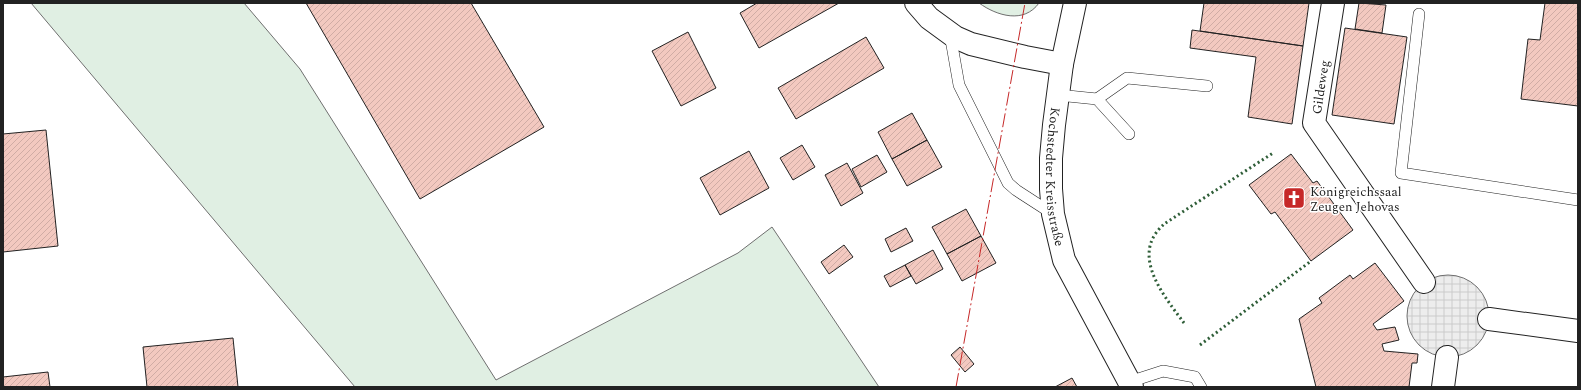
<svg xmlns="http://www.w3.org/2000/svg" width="1581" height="390" font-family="Spectral,serif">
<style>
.grass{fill:#e0efe3;stroke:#6f6f6f}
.plaza{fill:url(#plaza-grid);stroke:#6f6f6f}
.building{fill:url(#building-hatch);stroke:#222}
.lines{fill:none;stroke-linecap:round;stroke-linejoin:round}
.lane-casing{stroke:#222;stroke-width:12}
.street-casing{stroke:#222;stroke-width:24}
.secondary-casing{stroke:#222;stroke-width:24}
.lane{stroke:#fff;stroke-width:11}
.street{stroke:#fff;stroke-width:22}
.secondary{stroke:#fff;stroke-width:22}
.hedge{stroke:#2f5e38;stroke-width:3;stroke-dasharray:2 3;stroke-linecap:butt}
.power{stroke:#c62828;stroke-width:1;stroke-dasharray:14 3 2 3;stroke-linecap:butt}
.labels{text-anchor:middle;stroke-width:3;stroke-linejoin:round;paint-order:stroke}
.street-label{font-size:13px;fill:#222;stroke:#fff}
.poi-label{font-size:13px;fill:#222;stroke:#fff;text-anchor:start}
</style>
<defs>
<pattern id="plaza-grid" width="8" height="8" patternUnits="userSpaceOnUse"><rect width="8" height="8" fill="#ededed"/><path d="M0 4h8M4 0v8" fill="none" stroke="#cbcbcb"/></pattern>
<pattern id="building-hatch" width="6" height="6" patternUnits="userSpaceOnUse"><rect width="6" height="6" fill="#f3c9c0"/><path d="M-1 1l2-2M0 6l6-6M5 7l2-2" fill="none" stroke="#d0aca5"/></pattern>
</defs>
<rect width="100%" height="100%" fill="#fff"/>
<path class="grass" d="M 31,3 L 244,3 L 300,69 L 496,380 L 738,253 L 772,227 L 879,387 L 355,387 Z
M 979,3 L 1039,3 C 1024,24 997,16 979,3 Z"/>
<path class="plaza" d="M1407 316a41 41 0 1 1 82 0a41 41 0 1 1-82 0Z"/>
<path class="building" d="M 306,3 L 471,3 L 544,127 L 420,199 Z
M 757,3 L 839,3 L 759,48 L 740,13 Z
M 1204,3 L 1309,3 L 1303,46 L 1200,31 Z
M 1359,3 L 1386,5 L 1382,33 L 1355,29 Z
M 1545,3 L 1578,3 L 1578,106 L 1521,99 L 1528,39 L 1540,40 Z
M 1345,28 L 1407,37 L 1394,124 L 1332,115 Z
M 1192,30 L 1303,46 L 1292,124 L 1248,117 L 1256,57 L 1190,48 Z
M 688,32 L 716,88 L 681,106 L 652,51 Z
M 866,37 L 884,68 L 796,119 L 778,88 Z
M 912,113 L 927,140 L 892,159 L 878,132 Z
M 46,130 L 58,246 L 3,252 L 3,134 Z
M 927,140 L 942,167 L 907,186 L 892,159 Z
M 802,145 L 815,167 L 793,180 L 780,158 Z
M 749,151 L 769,188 L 720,215 L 700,178 Z
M 1291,154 L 1313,183 L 1317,181 L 1353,230 L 1311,261 L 1275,212 L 1271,214 L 1249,185 Z
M 877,155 L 887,172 L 861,187 L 852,169 Z
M 847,163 L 863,193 L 841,206 L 825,175 Z
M 966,209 L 981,236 L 947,254 L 932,227 Z
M 906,228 L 913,241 L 891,252 L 885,239 Z
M 981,236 L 996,263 L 962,281 L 947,254 Z
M 844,245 L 853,257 L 829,274 L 821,262 Z
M 933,250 L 943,269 L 916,284 L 905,265 Z
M 1375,263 L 1404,301 L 1373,324 L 1377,330 L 1395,327 L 1399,340 L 1382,344 L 1384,351 L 1418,354 L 1417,363 L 1412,363 L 1409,387 L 1316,387 L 1299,319 L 1322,303 L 1319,298 L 1350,275 L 1353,279 Z
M 905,265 L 911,276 L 890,287 L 884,276 Z
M 233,338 L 238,387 L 147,387 L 143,347 Z
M 960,347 L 974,364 L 965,372 L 951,355 Z
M 48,372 L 50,387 L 3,387 L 3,377 Z
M 1072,378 L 1077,387 L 1055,387 Z"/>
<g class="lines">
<g class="lane-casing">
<path id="lane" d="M 1419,14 L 1401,173 L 1578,200
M 950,34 L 959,85 L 1008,183 L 1016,190 L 1053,214
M 1058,95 L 1097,99 L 1129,134
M 1097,99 L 1127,78 L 1207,86
M 1129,382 L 1163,371 L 1195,377 L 1201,387"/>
</g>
<g class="street-casing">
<path id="street" d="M 916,3 L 929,18 L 955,37 L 971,44 L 1025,57 L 1062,64
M 1333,3 L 1314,123 L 1424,282
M 1489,319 L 1578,331
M 1443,387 L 1447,357"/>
</g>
<g class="secondary-casing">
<g id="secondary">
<path id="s1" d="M 1075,3 L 1062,64 L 1054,125 L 1051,158 L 1051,189 L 1053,214 L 1064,260 L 1132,387"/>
</g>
</g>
<use href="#lane" class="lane"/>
<use href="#street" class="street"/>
<use href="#secondary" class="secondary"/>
<path class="hedge" d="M 1184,323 C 1168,301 1137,265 1154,236 C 1157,231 1161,227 1164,224 L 1273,153
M 1200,345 L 1311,261"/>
<path class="power" d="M 956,387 L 1025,3"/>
</g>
<defs>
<g id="church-square" transform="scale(1.15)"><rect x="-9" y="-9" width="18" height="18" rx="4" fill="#c62828" stroke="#fff"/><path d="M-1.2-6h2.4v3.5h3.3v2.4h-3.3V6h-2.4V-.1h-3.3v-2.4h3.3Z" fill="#fff"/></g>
</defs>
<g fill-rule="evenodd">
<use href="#church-square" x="1294" y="198"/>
</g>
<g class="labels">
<g class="street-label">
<text transform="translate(1320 87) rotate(-81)" y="5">Gildeweg</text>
<text dy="5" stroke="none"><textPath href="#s1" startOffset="176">Kochstedter Kreisstraße</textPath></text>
</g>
<g class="poi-label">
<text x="1310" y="196">Königreichssaal<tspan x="1310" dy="15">Zeugen Jehovas</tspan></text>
</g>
</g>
<rect width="1581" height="390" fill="none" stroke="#222222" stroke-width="8"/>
</svg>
